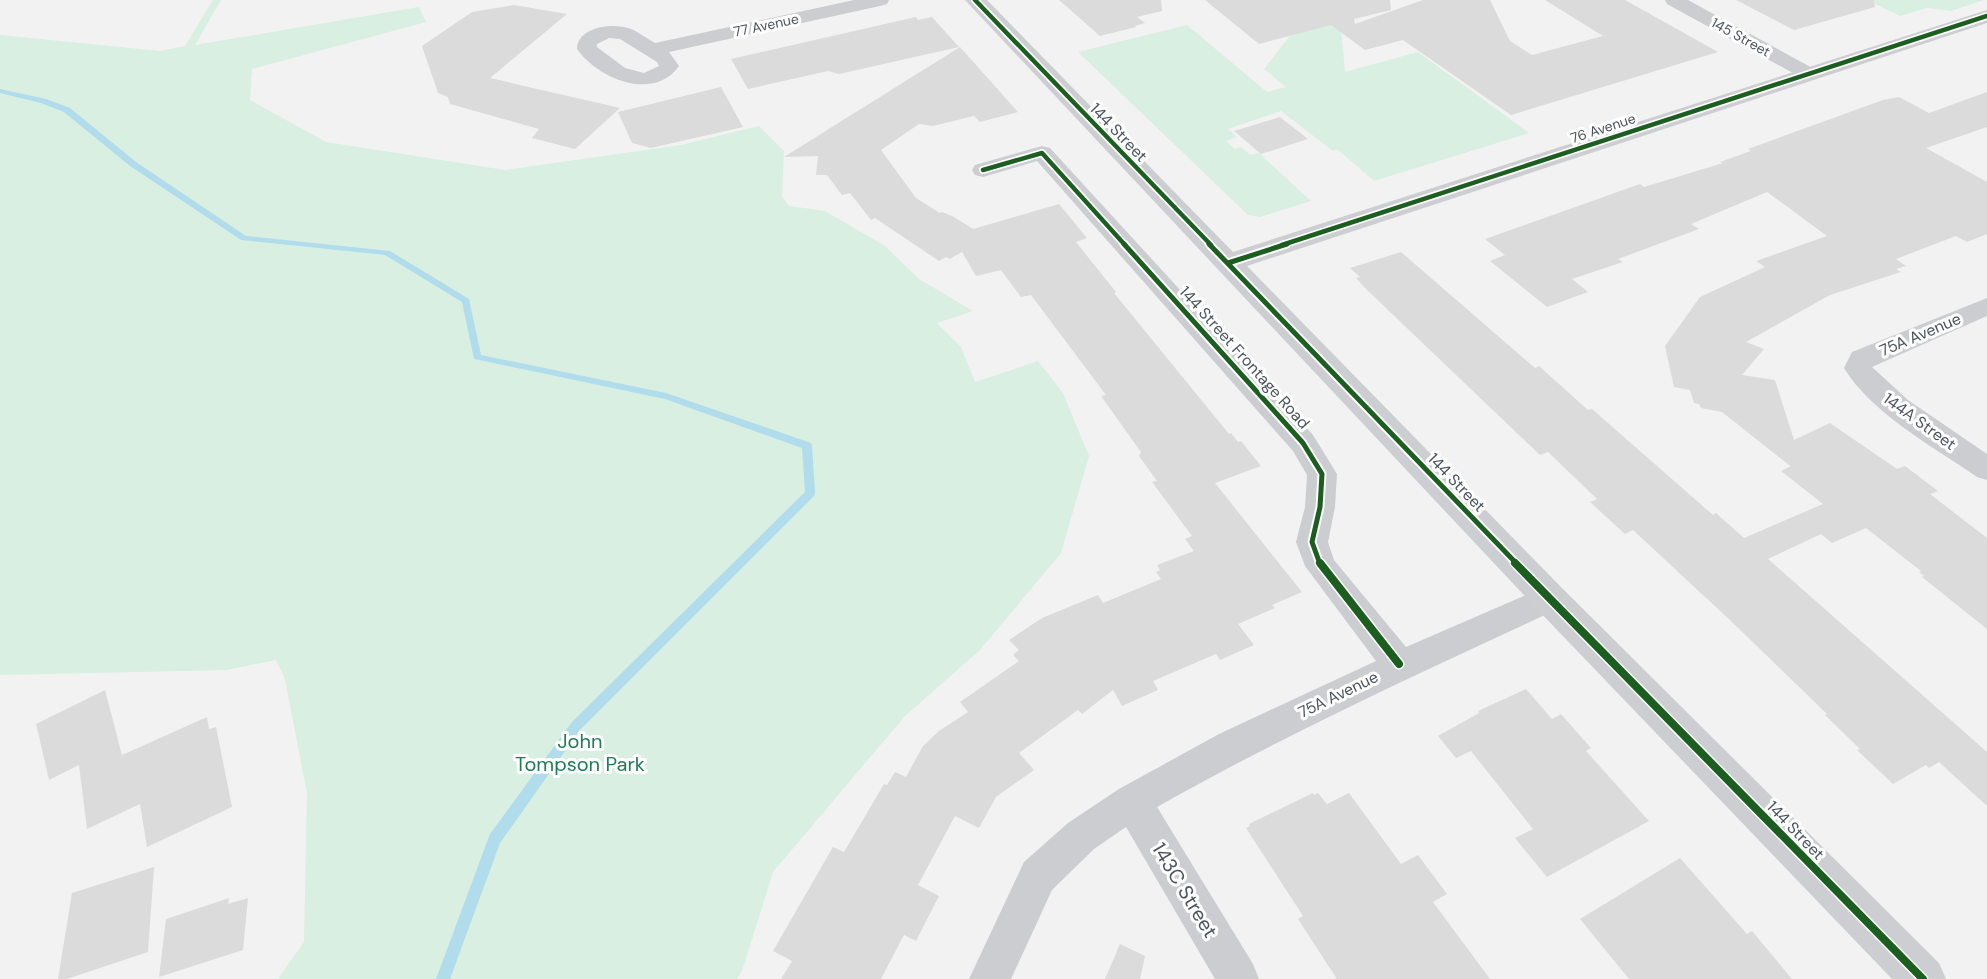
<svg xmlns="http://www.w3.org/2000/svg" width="1987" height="979" font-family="'DM Sans',sans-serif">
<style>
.green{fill:#d8efe2}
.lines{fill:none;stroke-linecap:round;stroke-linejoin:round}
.stream{fill:#b0dceb;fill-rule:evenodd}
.building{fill:#dbdbdc}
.street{fill:#cccdd0;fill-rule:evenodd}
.secondary{fill:#cdced1;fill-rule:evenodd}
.cycleway-far2-casing{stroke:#fff;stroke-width:8}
.cycleway-far1-casing{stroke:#fff;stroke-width:9}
.cycleway-casing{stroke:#fff;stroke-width:11}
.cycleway-far2{stroke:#1b5e20;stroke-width:4.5}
.cycleway-far1{stroke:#1b5e20;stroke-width:5}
.cycleway{stroke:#1b5e20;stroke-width:8}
.labels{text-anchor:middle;stroke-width:6;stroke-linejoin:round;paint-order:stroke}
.far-street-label{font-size:14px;fill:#4a535d;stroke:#fff}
.street-label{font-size:16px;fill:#4a535d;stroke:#fff}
.near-park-label{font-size:20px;fill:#1d7c51;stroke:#fff}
.near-street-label{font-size:20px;fill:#4a535d;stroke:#fff}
</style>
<rect width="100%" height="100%" fill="#f2f2f2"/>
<path class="green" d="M 213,0 L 221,0 L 195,45 L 419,7 L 426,22 L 252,69 L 250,100 L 326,142 L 505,170 L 681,145 L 759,126 L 784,151 L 782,197 L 789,206 L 825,211 L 885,246 L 919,279 L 973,311 L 937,323 L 961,347 L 975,382 L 1038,361 L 1063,393 L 1089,456 L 1061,553 L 979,651 L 905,716 L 773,872 L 742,971 L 737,979 L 278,979 L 304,942 L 307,794 L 285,679 L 276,660 L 227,670 L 0,675 L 0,35 L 160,51 L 185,46 Z
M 1867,0 L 1984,0 L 1951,11 L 1927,8 L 1900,16 Z
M 1315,4 L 1339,7 L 1345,72 L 1418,52 L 1529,133 L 1374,181 L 1337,149 L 1333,151 L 1281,111 L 1228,129 L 1237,137 L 1226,141 L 1235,149 L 1241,147 L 1250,155 L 1259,153 L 1311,201 L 1260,217 L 1248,215 L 1078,52 L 1187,25 L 1267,92 L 1286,87 L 1264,69 Z"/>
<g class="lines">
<path class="stream" d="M 0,89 L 46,99 L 70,108 L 136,162 L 246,236 L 390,251 L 469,299 L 481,355 L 666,393 L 811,443 L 812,446 L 815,493 L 814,496 L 580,730 L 500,843 L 450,979 L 436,979 L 490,834 L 572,722 L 805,492 L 802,448 L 665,399 L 474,359 L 462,302 L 385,255 L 241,240 L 130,166 L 64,112 L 41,103 L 0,93 Z"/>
</g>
<path class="building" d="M 1059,0 L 1161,0 L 1162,11 L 1137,17 L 1145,23 L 1135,26 L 1136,27 L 1100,36 Z
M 1205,0 L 1390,0 L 1391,10 L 1354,19 L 1355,24 L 1423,0 L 1490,0 L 1510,41 L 1532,55 L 1603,36 L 1545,0 L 1625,0 L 1718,52 L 1511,115 L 1403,40 L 1365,50 L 1331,25 L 1259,44 Z
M 1736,0 L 1874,0 L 1875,7 L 1794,30 Z
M 514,5 L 567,14 L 490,78 L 620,108 L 575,149 L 532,138 L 539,129 L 450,104 L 448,97 L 438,93 L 422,46 L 472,12 Z
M 916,17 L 918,20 L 932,17 L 959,47 L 839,74 L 828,71 L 748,89 L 731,59 Z
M 960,47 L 1018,112 L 980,122 L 974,116 L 933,126 L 919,124 L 881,150 L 916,198 L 940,213 L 942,212 L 952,216 L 973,229 L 1059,204 L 1087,238 L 1076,242 L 1116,292 L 1114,293 L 1229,434 L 1231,433 L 1238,442 L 1241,441 L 1261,466 L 1215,483 L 1302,592 L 1272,605 L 1275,608 L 1238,624 L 1254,645 L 1220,660 L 1216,654 L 1153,681 L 1158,690 L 1122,706 L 1113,690 L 1082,714 L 1078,710 L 1019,753 L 1034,770 L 996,797 L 979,828 L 955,816 L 918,885 L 939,896 L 916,941 L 904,935 L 881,979 L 781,979 L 792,961 L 773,951 L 833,847 L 844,852 L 884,784 L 887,785 L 895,772 L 906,777 L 923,746 L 939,731 L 968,712 L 960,702 L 1019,661 L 1013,655 L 1019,650 L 1009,640 L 1042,618 L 1098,595 L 1103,603 L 1161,579 L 1156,572 L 1160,570 L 1157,565 L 1194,551 L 1185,539 L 1192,536 L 1152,482 L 1157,481 L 1139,456 L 1141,452 L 1101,396 L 1106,395 L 1031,295 L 1021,297 L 1001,270 L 976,276 L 962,252 L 950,259 L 946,257 L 939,261 L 875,218 L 871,220 L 850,193 L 842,195 L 827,175 L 816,175 L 818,156 L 784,157 Z
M 721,87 L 743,127 L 651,148 L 632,143 L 618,112 Z
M 1987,92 L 1987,127 L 1926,148 L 1987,182 L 1987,234 L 1967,242 L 1956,236 L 1896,259 L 1906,266 L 1896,269 L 1901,272 L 1830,295 L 1746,342 L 1764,349 L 1742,375 L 1775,380 L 1794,440 L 1830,423 L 1897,469 L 1905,466 L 1938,491 L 1930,494 L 1987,538 L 1987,629 L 1922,577 L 1924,576 L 1919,572 L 1921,571 L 1866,528 L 1832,543 L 1821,534 L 1768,559 L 1987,752 L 1987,806 L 1939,762 L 1929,768 L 1926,765 L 1893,784 L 1857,750 L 1860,749 L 1825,715 L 1827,714 L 1732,622 L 1633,530 L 1625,534 L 1590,502 L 1597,499 L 1548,452 L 1540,455 L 1365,288 L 1356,278 L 1360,277 L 1350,268 L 1401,252 L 1535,368 L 1539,366 L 1588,410 L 1592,409 L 1713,515 L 1716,513 L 1744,538 L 1823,504 L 1781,471 L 1791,466 L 1789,465 L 1722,412 L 1701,408 L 1699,404 L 1694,403 L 1690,390 L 1674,387 L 1665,346 L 1700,297 L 1765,267 L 1756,261 L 1827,236 L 1767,192 L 1691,224 L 1699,229 L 1618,259 L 1623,262 L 1572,279 L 1588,292 L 1547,307 L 1490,261 L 1505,255 L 1485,239 L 1640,184 L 1644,187 L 1723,163 L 1720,162 L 1751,151 L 1748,149 L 1883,100 L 1899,97 L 1929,113 Z
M 1280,117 L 1308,139 L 1261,154 L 1234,131 Z
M 1526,689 L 1552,719 L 1561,714 L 1591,748 L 1586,751 L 1649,821 L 1547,877 L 1515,838 L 1533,829 L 1471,751 L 1456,758 L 1438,736 L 1479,713 L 1478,711 Z
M 105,690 L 122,755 L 207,717 L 209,729 L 216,727 L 232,807 L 147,847 L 140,804 L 87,829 L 79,765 L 49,780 L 36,724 Z
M 1313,793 L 1314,795 L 1318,793 L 1327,804 L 1349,793 L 1401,864 L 1418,855 L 1447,894 L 1433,902 L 1490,979 L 1337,979 L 1298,919 L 1303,916 L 1246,828 L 1250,826 L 1249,824 Z
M 1680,858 L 1747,934 L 1752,931 L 1792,979 L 1629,979 L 1580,919 Z
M 154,867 L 148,952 L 67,979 L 58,979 L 72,893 Z
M 229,898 L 228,904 L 248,898 L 243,950 L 159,977 L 166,919 Z
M 1120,944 L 1145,956 L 1140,979 L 1105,979 Z"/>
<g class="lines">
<path class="street" d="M 854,0 L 889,0 L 887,4 L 880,6 L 669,52 L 679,66 C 654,102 598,79 577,49 C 577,27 614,22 631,29 C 639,32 647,39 655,43 ZM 609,38 L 620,39 L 657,62 L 659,66 L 644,73 L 625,68 L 597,47 L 597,44 Z
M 1665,0 L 1688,0 L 1816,70 L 1819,74 L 1816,78 L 1802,78 L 1667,4 Z
M 1042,146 L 1050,148 L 1313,435 L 1337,474 L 1335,507 L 1328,542 L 1334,560 L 1406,647 L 1549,585 L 1560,588 L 1565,598 L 1560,608 C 1424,671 1288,733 1157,807 L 1253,964 L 1259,979 L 1215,979 L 1126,827 L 1094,849 L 1052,890 L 1011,979 L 969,979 L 1024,862 L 1068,823 L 1119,789 L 1219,734 L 1376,661 L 1305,566 L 1296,542 L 1305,507 L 1307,475 L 1293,451 L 1037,161 L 983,177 L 975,175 L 972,170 L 975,165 Z
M 1987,298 L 1987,316 L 1872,367 L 1908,400 L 1987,454 L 1987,480 L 1977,477 C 1934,447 1872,414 1844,368 L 1852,352 Z"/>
<path class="secondary" d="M 965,0 L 987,0 L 1233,252 L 1987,10 L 1987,23 L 1247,266 L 1562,588 L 1939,963 L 1946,979 L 1892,979 L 1536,608 Z"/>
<g class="cycleway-far2-casing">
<path id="cycleway-far2" d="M 975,0 L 1211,245
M 983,170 L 1042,153 L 1125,245
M 1282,245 L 1987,16"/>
</g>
<g class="cycleway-far1-casing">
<path id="cycleway-far1" d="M 1124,244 L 1303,443 L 1322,474 L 1320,507 L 1312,542 L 1320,564
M 1209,244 L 1517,564
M 1228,263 L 1287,244"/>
</g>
<g class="cycleway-casing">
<path id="cycleway" d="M 1320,563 L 1399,664
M 1515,563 L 1923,979"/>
</g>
<use href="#cycleway-far2" class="cycleway-far2"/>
<use href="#cycleway-far1" class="cycleway-far1"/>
<use href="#cycleway" class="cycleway"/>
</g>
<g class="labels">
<g class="far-street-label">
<text transform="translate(766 25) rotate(-12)" y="5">77 Avenue</text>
<text transform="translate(1741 37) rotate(29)" y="5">145 Street</text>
<text transform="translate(1603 128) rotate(-18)" y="5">76 Avenue</text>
</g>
<g class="street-label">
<text transform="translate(1119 132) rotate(46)" y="6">144 Street</text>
<text transform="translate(1920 334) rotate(-23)" y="6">75A Avenue</text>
<text transform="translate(1245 357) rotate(48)" y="6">144 Street Frontage Road</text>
<text transform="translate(1920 421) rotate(36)" y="6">144A Street</text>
<text transform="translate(1457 482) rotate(46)" y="6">144 Street</text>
<text transform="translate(1338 694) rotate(-26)" y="6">75A Avenue</text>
<text transform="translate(1796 830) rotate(46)" y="6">144 Street</text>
</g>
<g class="near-park-label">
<text x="580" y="748">John<tspan x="580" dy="23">Tompson Park</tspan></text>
</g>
<g class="near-street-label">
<text transform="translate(1185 890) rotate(59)" y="7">143C Street</text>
</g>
</g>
</svg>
